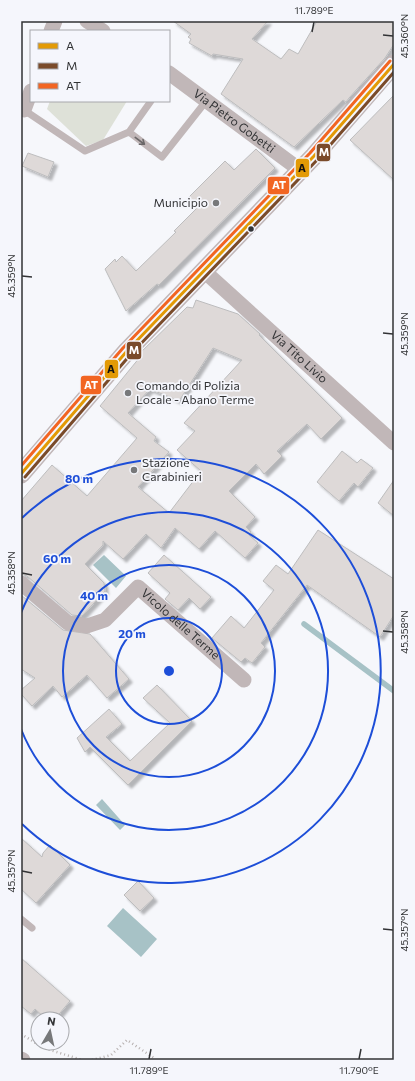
<svg xmlns="http://www.w3.org/2000/svg" width="415" height="1081" font-family="Commissioner,sans-serif">
<style>
.green{fill:#dee1d8}
.water{fill:#a7c2c6}
.lines{fill:none;stroke-linecap:round;stroke-linejoin:round}
.stream{stroke:#a7c2c6;stroke-width:5.5}
.building{fill:#ded9d8;stroke:#bdbdbe;fill-rule:evenodd;filter:url(#shadow)}
.path{stroke:#b6b0af;stroke-width:2.5;stroke-dasharray:1 3;stroke-linecap:butt}
.service{stroke:#c1b7b8;stroke-width:7}
.minor{stroke:#c1b7b8;stroke-width:15}
.tertiary{stroke:#c1b7b8;stroke-width:19}
.bus-1-casing{stroke:#f5f6fc;stroke-width:6}
.bus-2-casing{stroke:#f5f6fc;stroke-width:6}
.bus-3-casing{stroke:#f5f6fc;stroke-width:6}
.bus-1{stroke:#e39a05;stroke-width:3}
.bus-2{stroke:#7a4b2a;stroke-width:3}
.bus-3{stroke:#f26522;stroke-width:3}
.oneway{stroke:#6b6869}
.ticks{fill:none;stroke:#323335;stroke-width:1.5}
.ring{fill:none;stroke:#1d4ed8;stroke-width:2}
.poi-dot{fill:#77787a;stroke:#f5f6fc;stroke-width:1.5}
.bus-dot{fill:#323335;stroke:#f5f6fc;stroke-width:1.5}
.labels{text-anchor:middle;stroke-width:3.5;stroke-linejoin:round;paint-order:stroke}
.street-label{font-size:12px;fill:#323335;stroke:#f5f6fc}
.poi-label{font-size:12px;fill:#323335;stroke:#f5f6fc;text-anchor:start}
.centre{fill:#1d4ed8;stroke:#f5f6fc;stroke-width:2}
.ring-label{font-size:12px;text-anchor:middle;font-weight:bold;fill:#1d4ed8;stroke:#f5f6fc;stroke-width:3.5;stroke-linejoin:round;paint-order:stroke}
.line-badge{stroke:#f5f6fc;stroke-width:1.5}
.badge-label{font-size:11px;text-anchor:middle;font-weight:bold;fill:#fff}
.pale-badge-label{font-size:11px;text-anchor:middle;font-weight:bold;fill:#111}
.neatline{fill:none;stroke:#323335;stroke-width:1.5}
.ticks-label{font-size:10px;text-anchor:middle;fill:#323335}
</style>
<defs>
<filter id="shadow"><feDropShadow dx="3.5" dy="3.5" stdDeviation="1" flood-color="#0004"/></filter>
</defs>
<rect width="100%" height="100%" fill="#f6f7fb"/>
<path class="green" d="M 50,101 L 127,101 L 103,140 L 86,146 L 47,109 Z"/>
<path class="water" d="M 104,555 L 126,576 L 116,588 L 93,565 Z
M 102,799 L 125,825 L 120,830 L 96,805 Z
M 123,908 L 157,939 L 141,957 L 107,926 Z"/>
<g class="lines">
<path class="stream" d="M 304,624 L 394,691"/>
</g>
<path class="building" d="M 173,21 L 268,21 L 252,39 L 281,59 L 289,49 L 298,54 L 317,21 L 394,21 L 394,44 L 385,58 L 349,98 L 346,102 L 343,100 L 294,147 L 221,94 L 243,59 L 213,54 L 212,56 L 189,43 L 191,39 L 188,37 L 191,34 Z
M 394,95 L 394,180 L 350,140 Z
M 256,149 L 275,168 L 159,285 L 157,284 L 126,311 L 105,269 L 115,259 L 116,262 L 122,256 L 136,271 L 176,232 L 174,231 L 197,208 L 188,198 L 225,161 L 234,170 Z
M 28,153 L 54,162 L 48,177 L 22,166 Z
M 196,300 L 238,314 L 260,334 L 259,335 L 342,418 L 321,439 L 307,424 L 277,451 L 282,456 L 264,474 L 256,464 L 229,491 L 255,517 L 246,527 L 251,532 L 249,535 L 258,543 L 245,558 L 215,531 L 199,549 L 175,528 L 161,548 L 146,534 L 123,559 L 103,541 L 103,545 L 85,564 L 104,583 L 105,591 L 82,616 L 72,615 L 27,576 L 21,574 L 21,501 L 52,465 L 87,496 L 137,438 L 100,406 L 140,357 L 139,354 L 187,307 L 193,308 ZM 213,348 L 242,360 L 184,423 L 195,431 L 177,450 L 201,471 L 169,513 L 138,487 L 169,452 L 154,441 L 156,437 L 128,413 L 150,389 L 179,401 Z
M 342,451 L 357,463 L 361,459 L 373,468 L 358,487 L 354,483 L 339,501 L 317,482 Z
M 394,480 L 394,516 L 378,503 Z
M 318,530 L 394,579 L 394,615 L 380,637 L 307,585 L 261,643 L 265,647 L 252,663 L 245,658 L 241,662 L 212,638 L 231,616 L 244,628 L 274,590 L 263,581 L 276,565 L 288,574 Z
M 164,555 L 211,597 L 200,609 L 189,598 L 178,610 L 165,599 L 170,593 L 148,573 Z
M 21,595 L 63,630 L 90,634 L 129,679 L 107,698 L 87,675 L 62,697 L 53,686 L 32,706 L 21,694 L 21,690 L 35,678 L 21,669 Z
M 157,685 L 192,721 L 128,785 L 90,747 L 85,752 L 77,738 L 109,709 L 122,724 L 106,737 L 130,761 L 170,723 L 143,698 Z
M 21,838 L 42,857 L 43,853 L 50,845 L 70,865 L 36,903 L 21,889 Z
M 138,881 L 154,898 L 140,911 L 124,895 Z
M 21,958 L 70,1001 L 55,1019 L 46,1019 L 35,1009 L 31,1014 L 21,1006 Z"/>
<g class="lines">
<path class="path" d="M 21,1034 L 44,1048 L 82,1060
M 92,1060 L 111,1055 L 127,1040 L 154,1058 L 152,1060"/>
<path class="service" d="M 151,101 L 129,132 L 162,157 L 207,100
M 24,110 L 85,151 L 129,132
M 21,919 L 32,928"/>
<g class="minor">
<path d="M 87,21 L 103,31"/>
<path d="M 51,31 L 55,21"/>
<path id="s1" d="M 169,73 L 300,170"/>
<path d="M 21,109 L 24,110 L 31,91"/>
<path id="s2" d="M 204,271 L 394,443"/>
<path id="s3" d="M 21,583 L 68,623 L 87,626 L 105,620 L 138,587 L 244,680"/>
<path d="M 21,1059 L 23,1060"/>
</g>
<path class="tertiary" d="M 21,474 L 127,351 L 314,156 L 394,64"/>
<g class="bus-1-casing">
<path id="bus-1" d="M 21,474 L 127,351 L 314,156 L 394,64"/>
</g>
<g class="bus-2-casing">
<path id="bus-2" d="M 25,477 L 131,354 L 318,159 L 394,72"/>
</g>
<g class="bus-3-casing">
<path id="bus-3" d="M 21,466 L 123,348 L 310,153 L 390,61"/>
</g>
<use href="#bus-1" class="bus-1"/>
<use href="#bus-2" class="bus-2"/>
<use href="#bus-3" class="bus-3"/>
</g>
<defs><path id="oneway-shaft" d="M-6 0H5M1.5-3L5.5 0L1.5 3" fill="none" stroke-width="1.6" stroke-linecap="round" stroke-linejoin="round"/></defs>
<use class="oneway" href="#oneway-shaft" transform="translate(140 141) rotate(37)"/>
<path class="ticks" d="M 312,32 L 314,22M 383,35 L 393,36M 22,276 L 32,277M 383,333 L 393,334M 22,573 L 32,575M 383,631 L 393,632M 22,871 L 32,873M 383,929 L 393,930M 149,1059 L 151,1049M 359,1059 L 361,1049"/>
<g class="ring">
<circle cx="169" cy="671" r="53"/>
<circle cx="169" cy="671" r="106"/>
<path d="M21 613A159 159 0 1 1 21 729"/>
<path d="M22 518A212 212 0 1 1 22 824"/>
</g>
<g class="poi-dot">
<circle cx="216" cy="203" r="4"/>
<circle cx="128" cy="393" r="4"/>
<circle cx="134" cy="470" r="4"/>
</g>
<circle class="bus-dot" cx="251" cy="229" r="3.5"/>
<g class="labels">
<g class="street-label">
<text dy="4" stroke="none"><textPath href="#s1" startOffset="81">Via Pietro Gobetti</textPath></text>
<text dy="4" stroke="none"><textPath href="#s2" startOffset="128">Via Tito Livio</textPath></text>
<text dy="4" stroke="none"><textPath href="#s3" startOffset="203">Vicolo delle Terme</textPath></text>
</g>
<g class="poi-label">
<text x="208" y="207" text-anchor="end">Municipio</text>
<text x="136" y="390">Comando di Polizia<tspan x="136" dy="14">Locale - Abano Terme</tspan></text>
<text x="142" y="467">Stazione<tspan x="142" dy="14">Carabinieri</tspan></text>
</g>
</g>
<circle cx="169" cy="671" r="6" class="centre"/>
<g class="ring-label">
<text x="79" y="483">80 m</text>
<text x="57" y="563">60 m</text>
<text x="94" y="600">40 m</text>
<text x="132" y="638">20 m</text>
</g>
<g class="line-badge">
<rect x="316" y="143" width="15" height="19" rx="4" fill="#7a4b2a"/>
<rect x="295" y="158" width="15" height="20" rx="4" fill="#e39a05"/>
<rect x="267" y="176" width="23" height="19" rx="4" fill="#f26522"/>
<rect x="126" y="341" width="16" height="19" rx="4" fill="#7a4b2a"/>
<rect x="104" y="359" width="15" height="20" rx="4" fill="#e39a05"/>
<rect x="80" y="375" width="22" height="20" rx="4" fill="#f26522"/>
</g>
<g class="badge-label">
<text x="324" y="156">M</text>
<text x="279" y="189">AT</text>
<text x="134" y="354">M</text>
<text x="91" y="389">AT</text>
</g>
<g class="pale-badge-label">
<text x="302" y="172">A</text>
<text x="111" y="373">A</text>
</g>
<rect width="415" height="1081" fill="none" stroke="#f5f6fc" stroke-width="44"/>
<rect x="30" y="30" width="140" height="72" fill="#f5f6fc" stroke="#a7a8ac"/>
<rect x="38" y="43" width="20" height="6" fill="#e39a05" stroke="#a7a8ac"/>
<text x="66" y="50" font-size="12" fill="#323335">A</text>
<rect x="38" y="63" width="20" height="6" fill="#7a4b2a" stroke="#a7a8ac"/>
<text x="66" y="70" font-size="12" fill="#323335">M</text>
<rect x="38" y="83" width="20" height="6" fill="#f26522" stroke="#a7a8ac"/>
<text x="66" y="90" font-size="12" fill="#323335">AT</text>
<g transform="translate(50 1031) rotate(9)"><circle r="19" fill="#f5f6fc" stroke="#a7a8ac"/>
<path d="M0-3L7 15L0 10L-7 15Z" fill="#77787a"/>
<text y="-6" font-size="11" font-weight="bold" text-anchor="middle" fill="#323335">N</text>
</g>
<rect x="22" y="22" width="371" height="1037" class="neatline"/>
<g class="ticks-label">
<text x="314" y="14">11.789°E</text>
<text transform="translate(404 36) rotate(-90)" y="4">45.360°N</text>
<text transform="translate(11 276) rotate(-90)" y="4">45.359°N</text>
<text transform="translate(404 334) rotate(-90)" y="4">45.359°N</text>
<text transform="translate(11 573) rotate(-90)" y="4">45.358°N</text>
<text transform="translate(404 632) rotate(-90)" y="4">45.358°N</text>
<text transform="translate(11 871) rotate(-90)" y="4">45.357°N</text>
<text transform="translate(404 930) rotate(-90)" y="4">45.357°N</text>
<text x="149" y="1074">11.789°E</text>
<text x="359" y="1074">11.790°E</text>
</g>
</svg>
